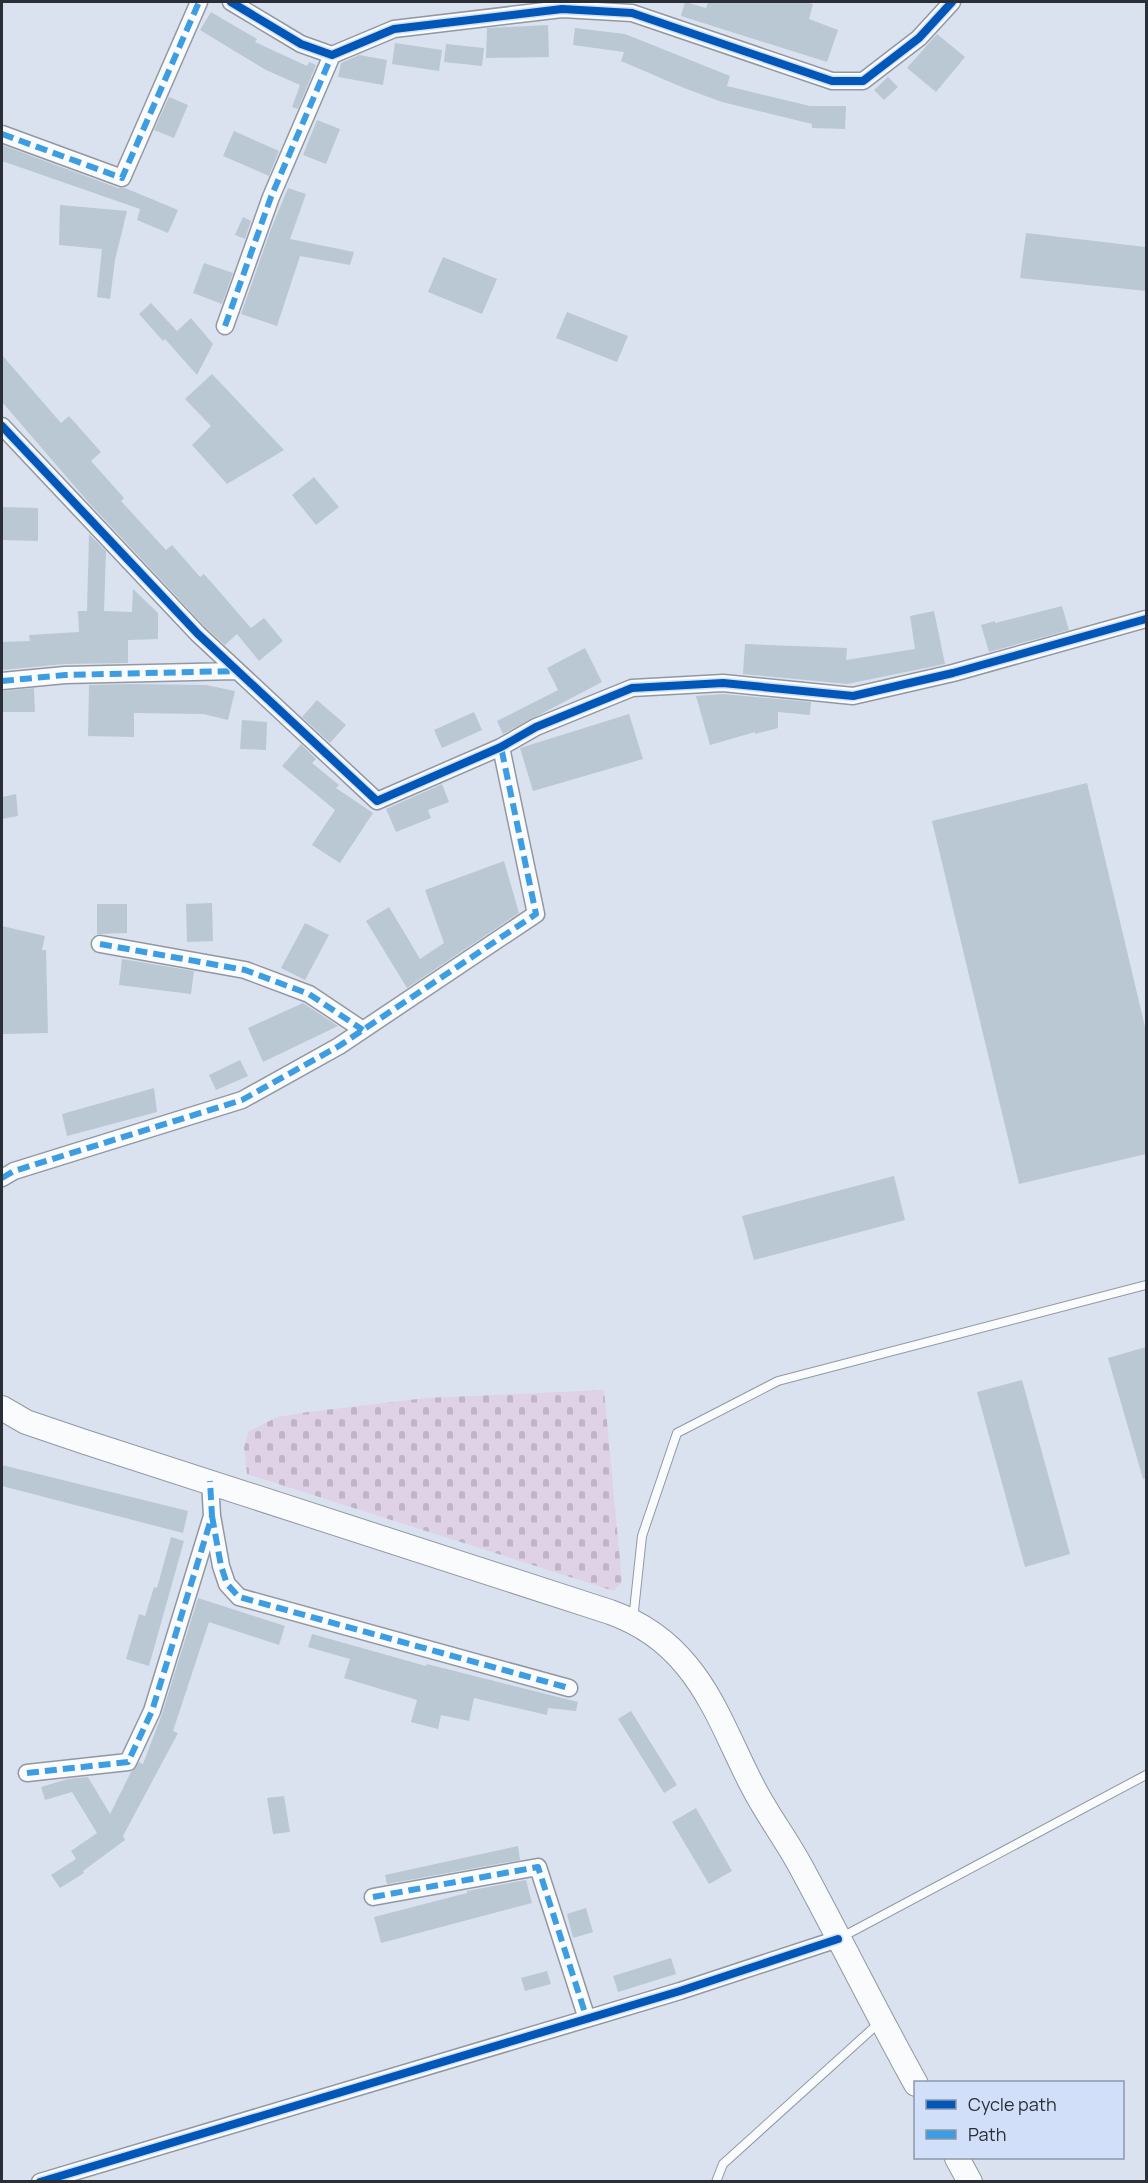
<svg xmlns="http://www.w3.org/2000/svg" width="1148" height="2183" font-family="Manrope,sans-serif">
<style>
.cemetery{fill:url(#cemetery-stones)}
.building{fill:#bac8d3}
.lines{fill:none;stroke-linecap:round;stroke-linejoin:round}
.service-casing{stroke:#9298a2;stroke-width:10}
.minor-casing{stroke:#9298a2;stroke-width:19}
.secondary-casing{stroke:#9298a2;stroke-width:26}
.service{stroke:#f9fbfd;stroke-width:8}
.minor{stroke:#f9fbfd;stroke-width:16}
.secondary{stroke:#f9fbfd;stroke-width:24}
.quiet{stroke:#3d9de2;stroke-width:6;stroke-dasharray:12 6;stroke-linecap:butt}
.cycleway-casing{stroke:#d2dff8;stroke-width:11}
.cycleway{stroke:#0057b8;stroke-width:8}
</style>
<defs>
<pattern id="cemetery-stones" width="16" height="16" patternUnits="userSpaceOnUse" patternTransform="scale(1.5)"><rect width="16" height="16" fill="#dfd2e7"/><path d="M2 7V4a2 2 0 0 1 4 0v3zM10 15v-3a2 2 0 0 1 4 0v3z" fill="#bfb5c7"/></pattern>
</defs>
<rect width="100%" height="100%" fill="#dae2f0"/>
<path class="cemetery" d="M 604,1390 L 622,1582 L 614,1591 L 247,1474 L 244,1448 L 248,1432 L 277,1417 L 308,1412 L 426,1398 Z"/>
<path class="building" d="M 685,2 L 706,8 L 708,2 L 805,2 L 813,4 L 809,19 L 838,30 L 827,62 L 681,16 Z
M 211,12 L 257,39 L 255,42 L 307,66 L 309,62 L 316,65 L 298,109 L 292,107 L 300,85 L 266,70 L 200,30 Z
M 548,25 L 549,57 L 486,58 L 487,28 Z
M 575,28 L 625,34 L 730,76 L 727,86 L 810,106 L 846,106 L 845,129 L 812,128 L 812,124 L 722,102 L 684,88 L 621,61 L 624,52 L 573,45 Z
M 937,34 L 965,57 L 936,92 L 907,68 Z
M 395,43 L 442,50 L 439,71 L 392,64 Z
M 446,44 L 484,48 L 482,66 L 444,62 Z
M 359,55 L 387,60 L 383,85 L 338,77 L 341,63 Z
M 888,77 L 898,87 L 884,100 L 874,90 Z
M 169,97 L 188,105 L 174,138 L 154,130 Z
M 317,120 L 340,129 L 326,164 L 303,155 Z
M 234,131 L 279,151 L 269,176 L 223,156 Z
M 2,145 L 118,188 L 125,188 L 178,210 L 168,233 L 137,220 L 140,209 L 2,161 Z
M 288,188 L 306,194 L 290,239 L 354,252 L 350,265 L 300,256 L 277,326 L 241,314 L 271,229 Z
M 60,205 L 127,211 L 115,260 L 110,299 L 97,297 L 102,249 L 59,245 Z
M 243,217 L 251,221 L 245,239 L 235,235 Z
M 1026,233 L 1146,247 L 1146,291 L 1020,278 Z
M 443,257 L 497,279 L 482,314 L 428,292 Z
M 204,263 L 233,273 L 222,304 L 193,293 Z
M 151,303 L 177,331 L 191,318 L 213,344 L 197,375 L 165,339 L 163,341 L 139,314 Z
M 567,312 L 628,336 L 617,362 L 556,338 Z
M 2,355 L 61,423 L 69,416 L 101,452 L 91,461 L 124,498 L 121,501 L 166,550 L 172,545 L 200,577 L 204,574 L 251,628 L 264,618 L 283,641 L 259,661 L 237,634 L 225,645 L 205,627 L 90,504 L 2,402 Z
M 212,374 L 284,450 L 227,484 L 192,445 L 211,426 L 185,399 Z
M 314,477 L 339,507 L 316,525 L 292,495 Z
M 2,507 L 38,508 L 38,541 L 2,540 Z
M 89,534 L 106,551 L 104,611 L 132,612 L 133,589 L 158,613 L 158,639 L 128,640 L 128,663 L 65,664 L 2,670 L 2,642 L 30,641 L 29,635 L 79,632 L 78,611 L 87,611 Z
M 1062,606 L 1069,630 L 989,652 L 981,625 L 995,621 L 995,623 Z
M 934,611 L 945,664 L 847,684 L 743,674 L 745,644 L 847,648 L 846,660 L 915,649 L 910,616 Z
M 585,648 L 602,682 L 503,734 L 497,721 L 558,690 L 547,668 Z
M 130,684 L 206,685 L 235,691 L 228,720 L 203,714 L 134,713 L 134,737 L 88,736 L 89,685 Z
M 34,688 L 35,712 L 2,712 L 2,691 Z
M 723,694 L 811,702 L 810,715 L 778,712 L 778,728 L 755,734 L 755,732 L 710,745 L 696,696 Z
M 317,700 L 346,725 L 330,743 L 302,717 Z
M 474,712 L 482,730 L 442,748 L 434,730 Z
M 629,714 L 643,759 L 533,791 L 520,748 Z
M 242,720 L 267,722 L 266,750 L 240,749 Z
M 301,744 L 316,759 L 312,763 L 339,785 L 336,788 L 373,813 L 340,863 L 312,845 L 335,810 L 282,766 Z
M 1087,783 L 1146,1031 L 1146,1154 L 1019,1184 L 932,821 Z
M 442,784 L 449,802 L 428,810 L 431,818 L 396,832 L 386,809 Z
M 16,794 L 18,816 L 2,819 L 2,797 Z
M 504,861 L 519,913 L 407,988 L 366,921 L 389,907 L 420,959 L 444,943 L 425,890 Z
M 212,903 L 213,941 L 187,942 L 186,904 Z
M 97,904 L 127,904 L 127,933 L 97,934 Z
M 305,923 L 329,935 L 305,980 L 281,968 Z
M 2,926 L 45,936 L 42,950 L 46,950 L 48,1033 L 2,1034 Z
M 122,959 L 194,971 L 191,994 L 119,985 Z
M 303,1003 L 338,1026 L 263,1062 L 248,1028 Z
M 240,1060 L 248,1076 L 216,1090 L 209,1075 Z
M 154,1088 L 157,1112 L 67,1136 L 62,1114 Z
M 894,1176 L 905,1220 L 754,1260 L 742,1216 Z
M 1146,1347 L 1146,1478 L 1143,1479 L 1108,1358 Z
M 1022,1380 L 1070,1554 L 1025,1567 L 977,1392 Z
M 2,1465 L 188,1511 L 183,1533 L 2,1486 Z
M 171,1537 L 184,1541 L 149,1666 L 126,1659 L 139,1614 L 145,1616 L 154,1587 L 157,1588 Z
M 198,1598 L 285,1626 L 279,1645 L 209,1622 L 173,1731 L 178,1733 L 123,1836 L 125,1840 L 83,1871 L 84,1873 L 60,1888 L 51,1875 L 76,1859 L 71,1851 L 97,1833 L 72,1792 L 45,1800 L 41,1787 L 68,1779 L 88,1777 L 110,1814 L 131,1772 L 139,1762 L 143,1764 L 162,1714 Z
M 312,1634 L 426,1666 L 427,1664 L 578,1702 L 576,1711 L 548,1708 L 547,1715 L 474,1698 L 469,1721 L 441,1715 L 438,1729 L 411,1722 L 417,1700 L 344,1678 L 350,1659 L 308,1647 Z
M 631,1711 L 677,1785 L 664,1793 L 618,1719 Z
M 284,1796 L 290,1832 L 273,1834 L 267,1798 Z
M 696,1808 L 732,1871 L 709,1884 L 672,1822 Z
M 518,1846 L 520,1860 L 387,1884 L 385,1875 Z
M 526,1880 L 532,1903 L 381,1943 L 374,1917 L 467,1893 L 467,1891 Z
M 586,1908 L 593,1932 L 573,1938 L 567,1914 Z
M 671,1958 L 676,1974 L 618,1992 L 613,1976 Z
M 547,1971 L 551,1984 L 525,1991 L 521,1978 Z"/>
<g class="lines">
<g class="service-casing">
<path id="service" d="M 633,1620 L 642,1536 L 677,1433 L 778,1381 L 1146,1285
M 840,1938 L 1146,1775
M 716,2182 L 723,2164 L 880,2022"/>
</g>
<g class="minor-casing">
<path id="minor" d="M 231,2 L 301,44 L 332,55 L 394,29 L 562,9 L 632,13 L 832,81 L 863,81 L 919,38 L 952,2
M 2,134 L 122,178 L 199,2
M 225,326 L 271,197 L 332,55
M 2,426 L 198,634 L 377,801 L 501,747 L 536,727 L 632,688 L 723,683 L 853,696 L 953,673 L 1146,619
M 2,681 L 65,675 L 236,671
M 100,944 L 245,970 L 309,994 L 363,1030
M 2,1178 L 14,1171 L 242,1100 L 339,1046 L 536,914 L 501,747
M 212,1516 L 221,1566 L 227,1584 L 239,1597 L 569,1688
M 27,1773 L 128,1762 L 152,1711 L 212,1516 L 210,1481
M 373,1897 L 538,1867 L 587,2019
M 40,2182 L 680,1991 L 838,1939"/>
</g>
<g class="secondary-casing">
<path id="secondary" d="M 2,1408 L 26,1422 L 85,1442 L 610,1612 C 641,1623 666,1640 687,1666 C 716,1701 731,1745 752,1785 C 766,1813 786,1839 801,1867 C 840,1939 876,2012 916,2084
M 957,2158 L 970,2182"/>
</g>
<use href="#service" class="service"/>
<use href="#minor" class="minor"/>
<use href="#secondary" class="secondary"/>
<path class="quiet" d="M 2,134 L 122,178 L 199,2
M 225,326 L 271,197 L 332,55
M 2,681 L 65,675 L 236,671
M 100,944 L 245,970 L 309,994 L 363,1030
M 2,1178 L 14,1171 L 242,1100 L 339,1046 L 536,914 L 501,747
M 212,1516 L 221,1566 L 227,1584 L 239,1597 L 569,1688
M 27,1773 L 128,1762 L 152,1711 L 212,1516 L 210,1481
M 373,1897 L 538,1867 L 587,2019"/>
<g class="cycleway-casing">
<path id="cycleway" d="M 231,2 L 301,44 L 332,55 L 394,29 L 562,9 L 632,13 L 832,81 L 863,81 L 919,38 L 952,2
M 2,426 L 198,634 L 377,801 L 501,747 L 536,727 L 632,688 L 723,683 L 853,696 L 953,673 L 1146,619
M 40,2182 L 680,1991 L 838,1939"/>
</g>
<use href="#cycleway" class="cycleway"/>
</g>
<rect width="1148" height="2183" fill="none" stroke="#292e37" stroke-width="6"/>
<rect x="914" y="2081" width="210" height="78" fill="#d2dff8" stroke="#8e98ab" stroke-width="1.5"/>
<rect x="926" y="2100" width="30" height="9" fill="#0057b8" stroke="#8e98ab" stroke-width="1.5"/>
<text x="968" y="2111" font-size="18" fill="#292e37">Cycle path</text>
<rect x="926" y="2130" width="30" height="9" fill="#3d9de2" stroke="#8e98ab" stroke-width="1.5"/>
<text x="968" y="2141" font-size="18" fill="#292e37">Path</text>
</svg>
